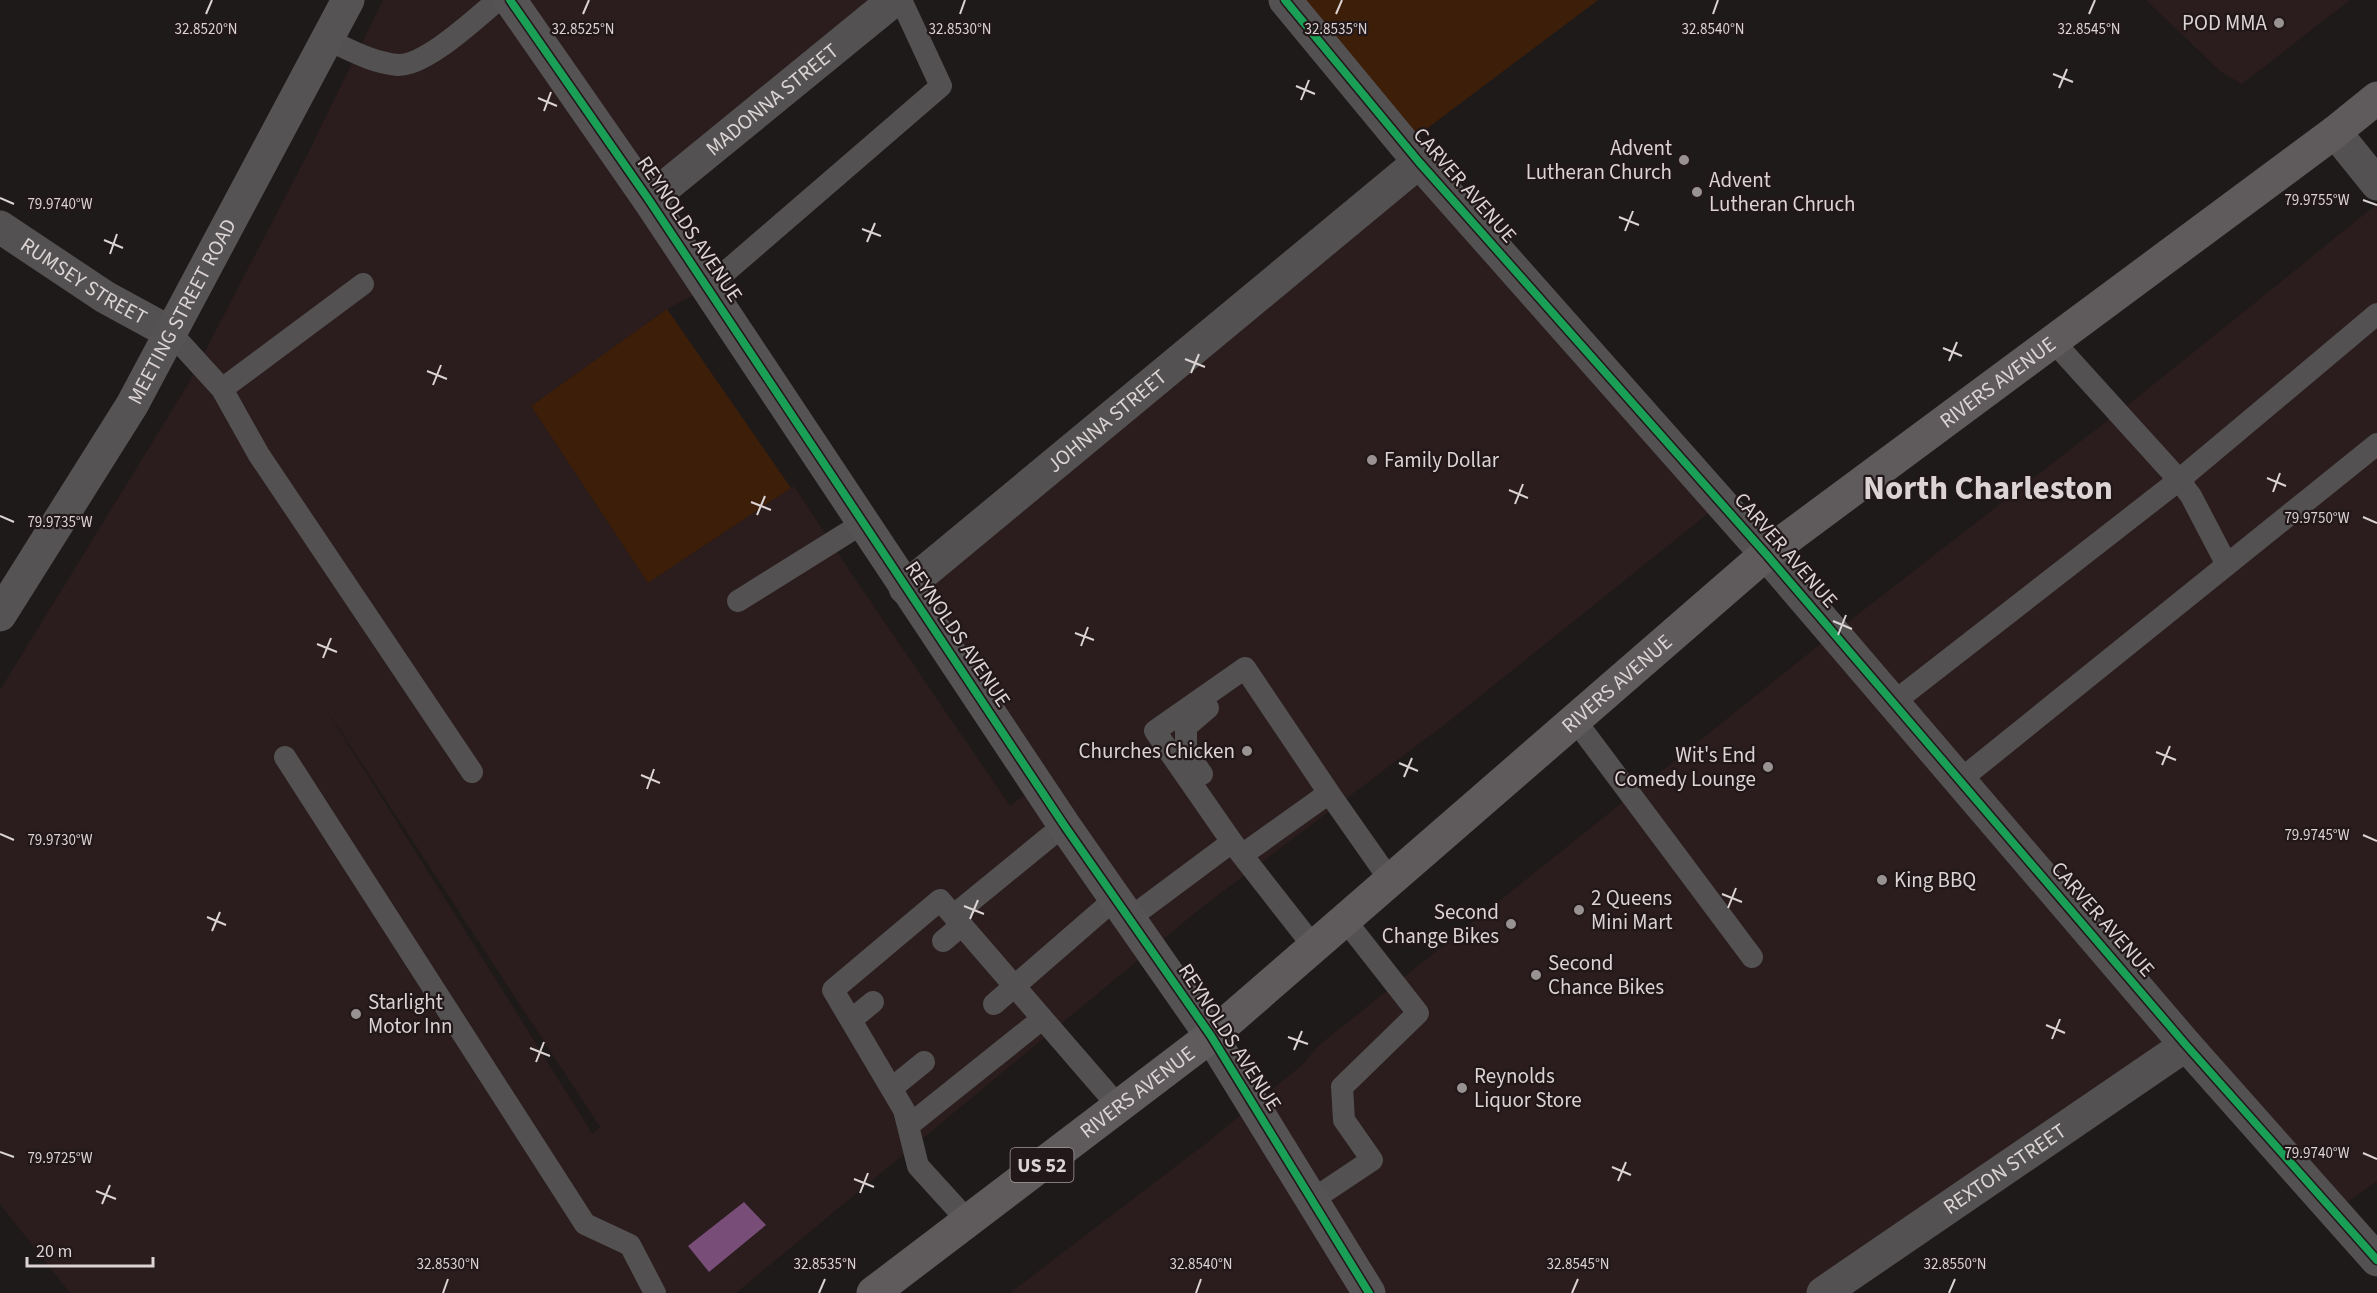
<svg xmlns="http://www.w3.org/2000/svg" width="2377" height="1293" font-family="'Source Sans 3',sans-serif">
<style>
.built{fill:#2b1c1d;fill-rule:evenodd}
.green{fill:#3d1e09}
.water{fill:#784d78}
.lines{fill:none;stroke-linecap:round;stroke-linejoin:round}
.lane{stroke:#535151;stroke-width:22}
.street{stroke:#535151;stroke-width:33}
.secondary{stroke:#565354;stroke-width:33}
.primary{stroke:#5f5b5c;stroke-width:33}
.cycleway-casing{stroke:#221719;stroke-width:11}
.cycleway{stroke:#1a9f57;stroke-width:8}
.ticks{fill:none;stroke:#dbd3d4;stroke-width:2}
.poi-dot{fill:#999293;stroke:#221719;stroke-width:2}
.labels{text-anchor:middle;stroke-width:4.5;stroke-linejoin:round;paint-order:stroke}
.shield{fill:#221719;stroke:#a49b9c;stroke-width:1.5}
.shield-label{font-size:20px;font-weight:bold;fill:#dbd3d4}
.poi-label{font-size:21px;fill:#dbd3d4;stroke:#221719;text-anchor:start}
.street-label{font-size:21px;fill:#dbd3d4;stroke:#221719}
.town-label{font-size:33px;font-weight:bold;fill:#dbd3d4;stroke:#221719}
.ticks-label{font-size:15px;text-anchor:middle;fill:#dbd3d4;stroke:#221719;stroke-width:4.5;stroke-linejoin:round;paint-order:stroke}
</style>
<rect width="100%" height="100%" fill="#1f1a1a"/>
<path class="built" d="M 383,0 L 894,0 L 650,200 L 707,288 L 667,309 L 531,406 L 648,583 L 794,486 L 851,573 L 1010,806 L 1037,785 L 905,588 L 1419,162 L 1721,503 L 1448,722 L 1201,908 L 736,1293 L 70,1293 L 0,1204 L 0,690 L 187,386 L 307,155 ZM 321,701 L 600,1127 L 593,1133 L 592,1133 Z
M 2146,0 L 2350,0 L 2242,84 L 2221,72 Z
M 2377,204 L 2377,1181 L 2334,1212 L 2186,1045 L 1823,1293 L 1010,1293 L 1209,1141 L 1302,1065 L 1318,1046 L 1834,633 L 2148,389 Z"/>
<path class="green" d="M 1285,0 L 1598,0 L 1405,145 Z
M 667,309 L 791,488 L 648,583 L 531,406 Z"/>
<path class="water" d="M 744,1202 L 766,1225 L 709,1272 L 688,1246 Z"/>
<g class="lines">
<path class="lane" d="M 328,40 C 350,50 373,63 398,65 C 426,66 476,18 498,0
M 707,288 L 941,86 L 901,0
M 171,333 L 222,389 L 363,284
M 2053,341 L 2179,480 L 2191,496 L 2227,565
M 222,389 L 259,455 L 472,772
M 738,601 L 863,523
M 1894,702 L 2179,480 L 2377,314
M 1575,720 L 1752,957
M 285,757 L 585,1224 L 630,1245 L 655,1293
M 1202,774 L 1186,751 L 1186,727 L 1208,708
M 1960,780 L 2377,444
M 1329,793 L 1390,880
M 1242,855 L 1329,793 L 1245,668 L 1155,731 L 1232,842 L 1242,855 L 1314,947
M 954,915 L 1064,825
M 1130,918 L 1232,842
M 943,941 L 962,925
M 994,1004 L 1116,898
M 851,1020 L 873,1002
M 892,1088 L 924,1062
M 908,1126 L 1042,1019
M 1312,1200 L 1372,1160 L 1344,1120 L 1342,1087 L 1418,1013 L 1345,920
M 968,1221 L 918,1166 L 904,1110 L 833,990 L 940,900 L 1119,1107"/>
<g class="street">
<path d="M 1285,0 L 1419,162 L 1766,554 L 2186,1045 L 2377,1260"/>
<path d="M 2335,132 L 2377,184"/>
<path id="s1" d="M 649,200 L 894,0"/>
<path id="s2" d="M 0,227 L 105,297 L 171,333"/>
<path id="s3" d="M 905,588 L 1419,162"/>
<path id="s4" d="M 1823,1293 L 2186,1045"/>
</g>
<g class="secondary">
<path d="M 510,0 L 649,200 L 1064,825 L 1211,1036 L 1369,1293"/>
<path id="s5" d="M 0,615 L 132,405 L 348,0"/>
</g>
<path class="primary" id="s6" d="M 873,1293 L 1211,1036 L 1766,554 L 2335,132 L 2377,98"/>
<g class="cycleway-casing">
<path id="cycleway" d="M 510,0 L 649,200 L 1064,825 L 1211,1036 L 1369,1293
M 1285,0 L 1419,162 L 1766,554 L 2186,1045 L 2377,1260"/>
</g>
<use href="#cycleway" class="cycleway"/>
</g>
<path class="ticks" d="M 206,14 L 212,0M 583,14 L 589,0M 960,14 L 965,0M 1336,14 L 1342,0M 1713,14 L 1718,0M 2089,14 L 2095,0M 2053,74 L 2073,82M 1296,86 L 1315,94M 2059,88 L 2067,69M 538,98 L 557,106M 1301,100 L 1309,80M 544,111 L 551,92M 0,198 L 14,204M 2363,200 L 2377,205M 1619,217 L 1639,225M 862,229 L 881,236M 1625,231 L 1633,211M 104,240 L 123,248M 867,242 L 875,223M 110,254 L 117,234M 1943,348 L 1962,356M 1185,359 L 1205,367M 1949,361 L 1957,342M 427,371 L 447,379M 1191,373 L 1199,354M 433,385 L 441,365M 2267,478 L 2286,486M 1509,490 L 1528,498M 2273,492 L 2280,473M 751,502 L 771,510M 1515,504 L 1523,484M 757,515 L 765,496M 0,516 L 14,522M 2363,517 L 2377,523M 1833,621 L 1852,629M 1075,633 L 1094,640M 1838,635 L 1846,615M 317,644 L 337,652M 1081,646 L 1088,627M 323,658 L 331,638M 2156,752 L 2176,760M 1399,763 L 1418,771M 2162,765 L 2170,746M 641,775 L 660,783M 1404,777 L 1412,758M 647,789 L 654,769M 0,834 L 14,840M 2363,835 L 2377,841M 1722,894 L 1742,902M 964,906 L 984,914M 1728,908 L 1736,888M 207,917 L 226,925M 970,919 L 978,900M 212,931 L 220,912M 2046,1025 L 2065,1033M 1288,1037 L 1308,1044M 2052,1039 L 2060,1019M 530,1048 L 550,1056M 1294,1050 L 1302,1031M 536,1062 L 544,1042M 0,1152 L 14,1157M 2363,1153 L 2377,1159M 1612,1167 L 1631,1175M 854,1179 L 874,1187M 1618,1181 L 1626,1162M 96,1191 L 116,1199M 860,1193 L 868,1173M 102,1204 L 110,1185M 443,1293 L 448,1279M 819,1293 L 825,1279M 1196,1293 L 1201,1279M 1572,1293 L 1578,1279M 1949,1293 L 1955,1279"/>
<g class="poi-dot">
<circle cx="2279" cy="23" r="6"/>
<circle cx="1684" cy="160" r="6"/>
<circle cx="1697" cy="192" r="6"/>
<circle cx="1372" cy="460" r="6"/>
<circle cx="1247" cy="751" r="6"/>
<circle cx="1768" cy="767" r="6"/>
<circle cx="1882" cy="880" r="6"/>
<circle cx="1579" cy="910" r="6"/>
<circle cx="1511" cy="924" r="6"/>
<circle cx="1536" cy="975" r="6"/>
<circle cx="356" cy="1014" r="6"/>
<circle cx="1462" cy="1088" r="6"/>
</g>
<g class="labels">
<rect class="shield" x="1010.5" y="1148" width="63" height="34" rx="4.5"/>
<g class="shield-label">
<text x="1042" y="1172">US 52</text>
</g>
<g class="poi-label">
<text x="2267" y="30" text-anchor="end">POD MMA</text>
<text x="1672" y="155" text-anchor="end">Advent<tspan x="1672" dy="24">Lutheran Church</tspan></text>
<text x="1709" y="187">Advent<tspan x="1709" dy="24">Lutheran Chruch</tspan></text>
<text x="1384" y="467">Family Dollar</text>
<text x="1235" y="758" text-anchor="end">Churches Chicken</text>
<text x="1756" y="762" text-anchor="end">Wit's End<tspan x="1756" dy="24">Comedy Lounge</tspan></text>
<text x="1894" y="887">King BBQ</text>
<text x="1591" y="905">2 Queens<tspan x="1591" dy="24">Mini Mart</tspan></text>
<text x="1499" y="919" text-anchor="end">Second<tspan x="1499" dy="24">Change Bikes</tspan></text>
<text x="1548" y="970">Second<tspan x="1548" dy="24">Chance Bikes</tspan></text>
<text x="368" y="1009">Starlight<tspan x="368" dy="24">Motor Inn</tspan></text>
<text x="1474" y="1083">Reynolds<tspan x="1474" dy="24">Liquor Store</tspan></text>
</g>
<g class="street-label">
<text dy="7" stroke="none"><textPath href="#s1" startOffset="159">MADONNA STREET</textPath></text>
<text transform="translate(1465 185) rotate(49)" y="7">CARVER AVENUE</text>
<text transform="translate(690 229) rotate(56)" y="7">REYNOLDS AVENUE</text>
<text dy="7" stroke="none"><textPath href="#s2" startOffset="100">RUMSEY STREET</textPath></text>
<text dy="7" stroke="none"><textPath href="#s5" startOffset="354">MEETING STREET ROAD</textPath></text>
<text dy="7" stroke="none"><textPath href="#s6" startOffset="1448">RIVERS AVENUE</textPath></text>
<text dy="7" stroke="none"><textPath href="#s3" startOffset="262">JOHNNA STREET</textPath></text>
<text transform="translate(1786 550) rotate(49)" y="7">CARVER AVENUE</text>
<text transform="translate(958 634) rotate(56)" y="7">REYNOLDS AVENUE</text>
<text dy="7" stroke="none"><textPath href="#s6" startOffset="962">RIVERS AVENUE</textPath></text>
<text transform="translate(2103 919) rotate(49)" y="7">CARVER AVENUE</text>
<text transform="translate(1230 1037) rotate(57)" y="7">REYNOLDS AVENUE</text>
<text dy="7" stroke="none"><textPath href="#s6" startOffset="332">RIVERS AVENUE</textPath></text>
<text dy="7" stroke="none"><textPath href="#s4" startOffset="220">REXTON STREET</textPath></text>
</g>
<g class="town-label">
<text x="1988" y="499">North Charleston</text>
</g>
</g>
<g class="ticks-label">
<text x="206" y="34">32.8520°N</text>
<text x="583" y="34">32.8525°N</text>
<text x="960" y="34">32.8530°N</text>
<text x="1336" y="34">32.8535°N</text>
<text x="1713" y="34">32.8540°N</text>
<text x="2089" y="34">32.8545°N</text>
<text x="2317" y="205">79.9755°W</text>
<text x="60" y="209">79.9740°W</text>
<text x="2317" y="523">79.9750°W</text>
<text x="60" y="527">79.9735°W</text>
<text x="2317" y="840">79.9745°W</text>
<text x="60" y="845">79.9730°W</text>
<text x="2317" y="1158">79.9740°W</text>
<text x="60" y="1163">79.9725°W</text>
<text x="448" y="1269">32.8530°N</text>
<text x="825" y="1269">32.8535°N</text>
<text x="1201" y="1269">32.8540°N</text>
<text x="1578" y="1269">32.8545°N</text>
<text x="1955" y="1269">32.8550°N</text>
</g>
<path d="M27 1257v9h126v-9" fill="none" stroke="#dbd3d4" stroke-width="3"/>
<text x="36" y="1257" font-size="18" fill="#dbd3d4" stroke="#221719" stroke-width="4.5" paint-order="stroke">20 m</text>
</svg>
